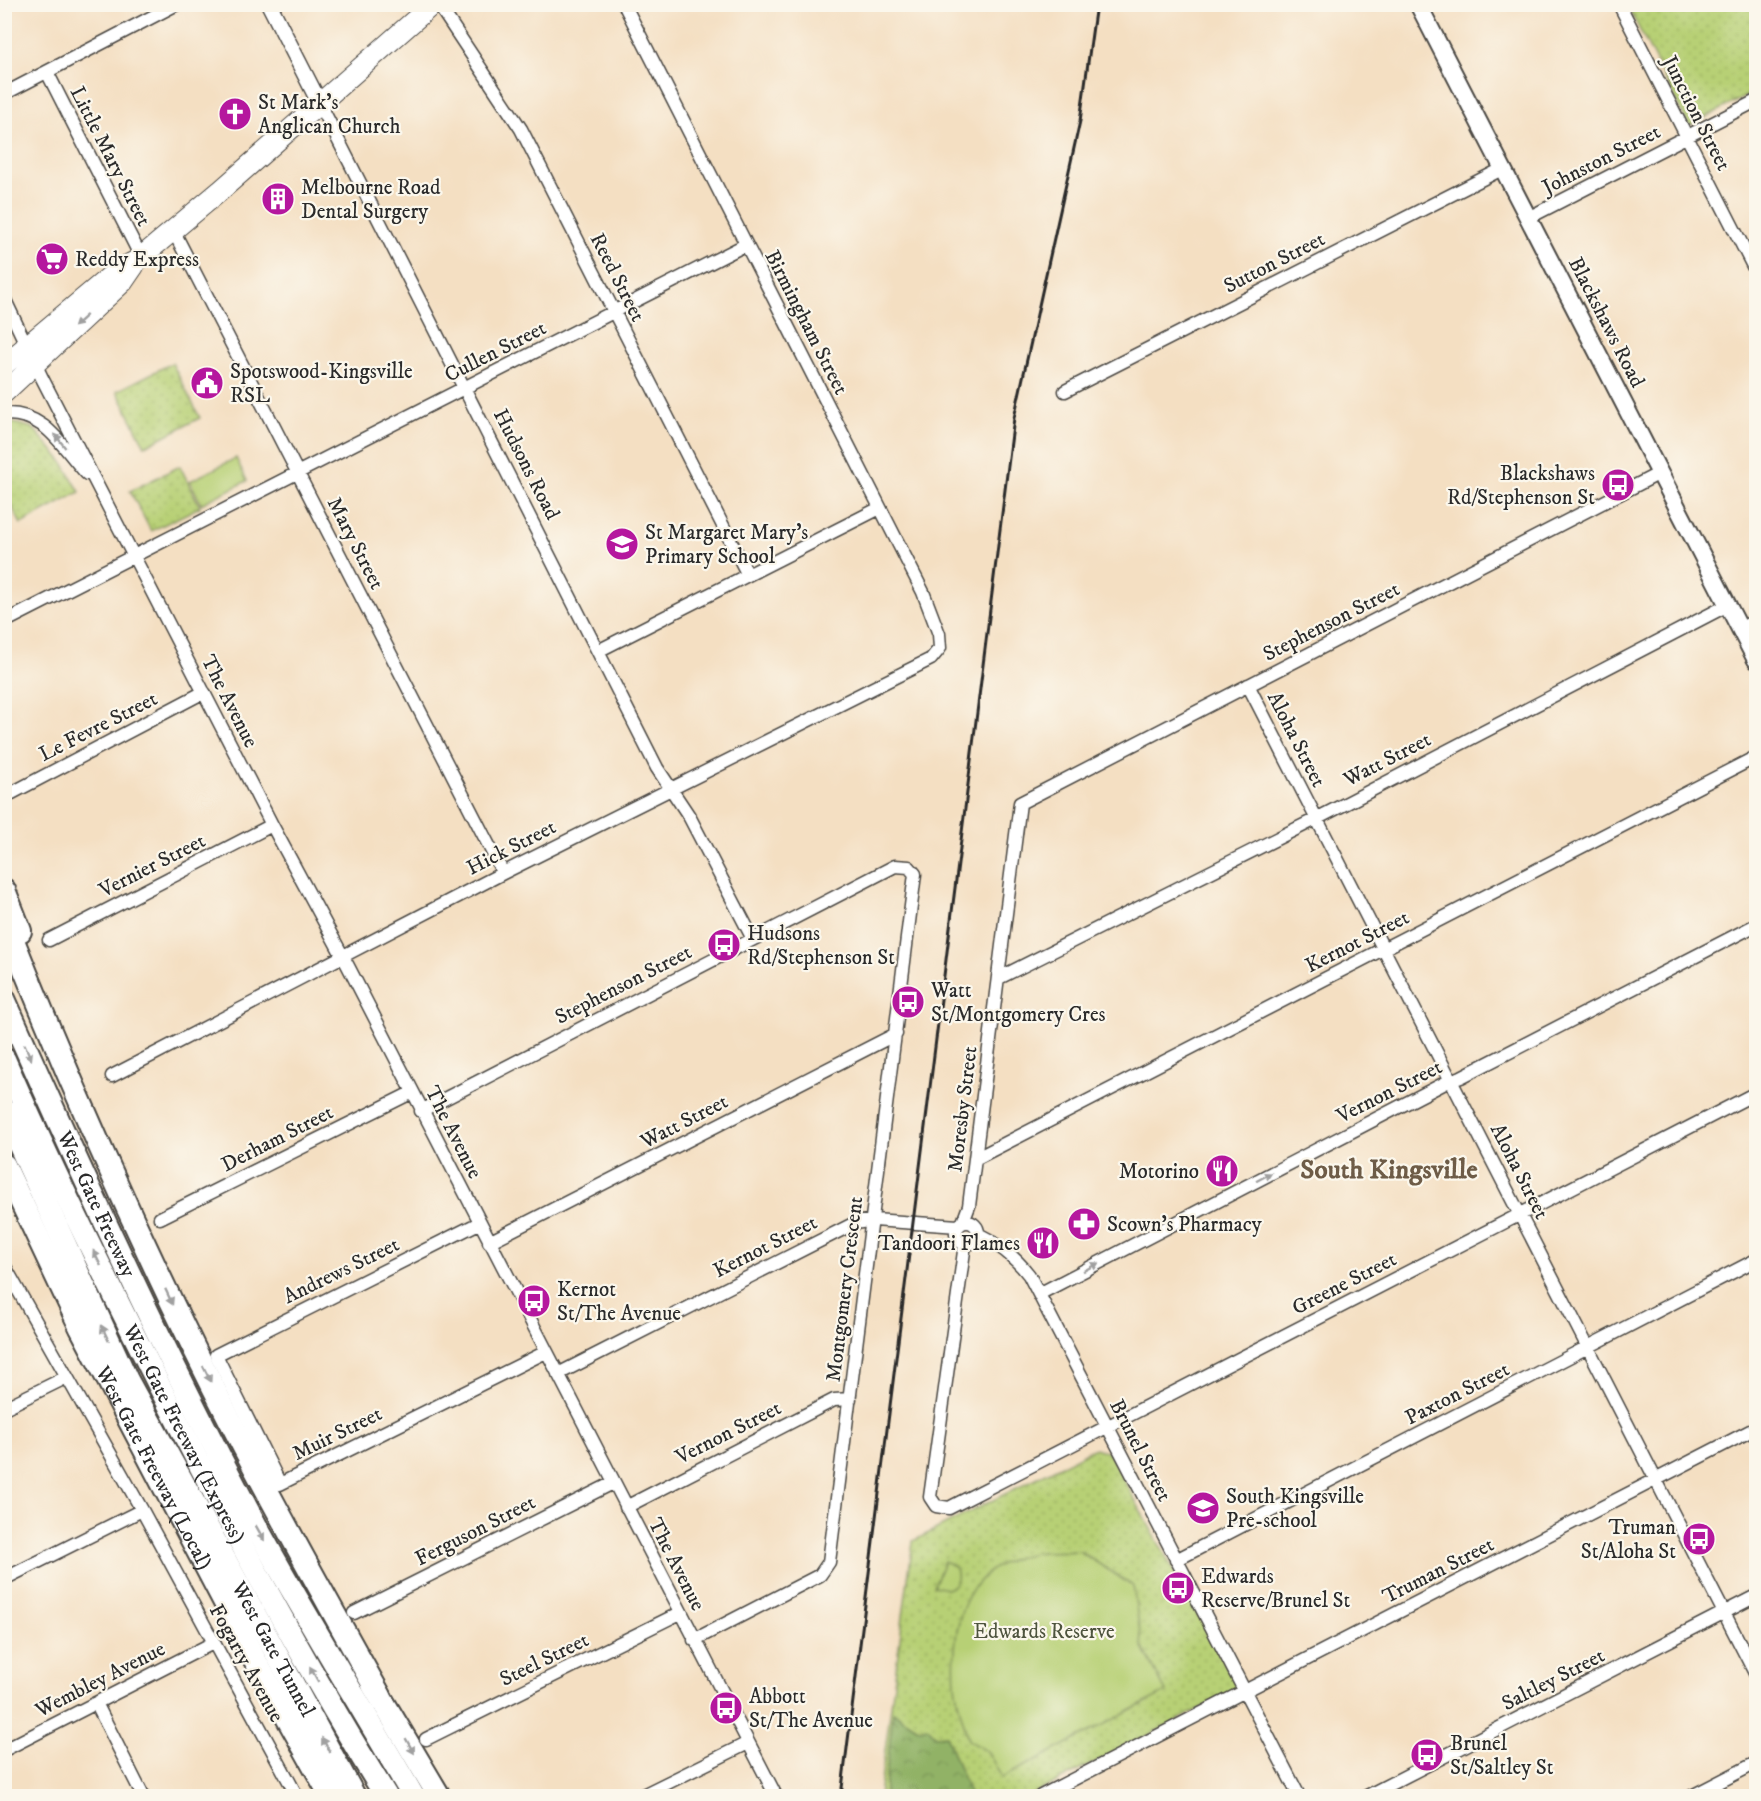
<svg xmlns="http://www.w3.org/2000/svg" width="1761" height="1801" font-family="'IM FELL DW Pica',serif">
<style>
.grass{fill:url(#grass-dots);stroke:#717e50;stroke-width:1.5}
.forest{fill:url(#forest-crowns);stroke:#5e6e48;stroke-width:1.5}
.pitch{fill:#b7d075;stroke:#717e50;stroke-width:1.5}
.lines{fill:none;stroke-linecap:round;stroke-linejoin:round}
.minor-casing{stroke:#494642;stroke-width:15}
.tertiary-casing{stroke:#494642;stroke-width:18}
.secondary-casing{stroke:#494642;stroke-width:20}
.primary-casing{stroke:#494642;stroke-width:22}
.motorway-casing{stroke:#494642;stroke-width:26}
.minor{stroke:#fff;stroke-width:12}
.tertiary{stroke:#fff;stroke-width:15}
.secondary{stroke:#fff;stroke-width:16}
.primary{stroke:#fff;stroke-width:20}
.motorway{stroke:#fff;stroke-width:22}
.rail{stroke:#2b2b2b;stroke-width:3}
.oneway{fill:#a0a0a0}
.labels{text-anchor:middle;stroke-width:4.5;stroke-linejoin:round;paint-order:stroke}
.poi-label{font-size:21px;fill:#2b2b2b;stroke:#fbf7ec;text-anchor:start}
.street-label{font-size:21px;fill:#2b2b2b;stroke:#fbf7ec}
.park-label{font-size:21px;fill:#4e543e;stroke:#fbf7ec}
.district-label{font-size:27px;font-weight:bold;fill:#6e5c47;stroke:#fbf7ec}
</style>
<defs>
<pattern id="grass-dots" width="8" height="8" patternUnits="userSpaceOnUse" patternTransform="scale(1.5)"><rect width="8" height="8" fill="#b7d075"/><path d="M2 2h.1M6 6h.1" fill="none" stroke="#9eb365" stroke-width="1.8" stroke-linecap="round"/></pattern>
<pattern id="forest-crowns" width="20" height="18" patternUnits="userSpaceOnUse" patternTransform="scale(1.5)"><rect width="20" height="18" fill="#91b266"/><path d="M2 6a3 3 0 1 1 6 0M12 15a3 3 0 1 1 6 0" fill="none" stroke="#779154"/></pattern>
</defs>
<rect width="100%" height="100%" fill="#fbf7ec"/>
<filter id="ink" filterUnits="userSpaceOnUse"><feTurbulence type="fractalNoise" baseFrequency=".0167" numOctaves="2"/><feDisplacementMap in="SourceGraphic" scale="12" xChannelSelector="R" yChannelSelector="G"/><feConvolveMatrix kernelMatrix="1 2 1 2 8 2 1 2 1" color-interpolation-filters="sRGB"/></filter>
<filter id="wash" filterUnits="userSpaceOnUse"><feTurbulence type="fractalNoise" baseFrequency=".008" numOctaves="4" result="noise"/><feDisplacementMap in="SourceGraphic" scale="24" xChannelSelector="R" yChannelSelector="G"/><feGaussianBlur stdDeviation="1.35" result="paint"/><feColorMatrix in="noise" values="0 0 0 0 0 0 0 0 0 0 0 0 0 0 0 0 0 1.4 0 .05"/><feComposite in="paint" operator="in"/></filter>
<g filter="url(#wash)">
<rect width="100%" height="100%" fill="#f4dfc2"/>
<path class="grass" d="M 1627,5 L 1756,5 L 1756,91 L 1689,126 Z
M 172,363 L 200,418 L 145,446 L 117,391 Z
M 14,423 L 33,428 L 62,461 L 80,492 L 21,524 L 5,494 L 5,424 Z
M 180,466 L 200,507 L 151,531 L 130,491 Z
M 1095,1448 L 1109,1453 L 1239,1689 L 1029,1796 L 879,1796 L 913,1541 Z"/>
<path class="forest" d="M 893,1712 L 920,1729 L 927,1727 L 936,1736 L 946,1735 L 970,1796 L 884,1796 Z"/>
<path class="pitch" d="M 236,458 L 247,481 L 201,504 L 190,481 Z
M 1079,1551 L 1133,1586 L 1142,1646 L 1166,1692 L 1002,1778 L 988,1752 L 968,1740 C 964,1722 957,1703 955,1685 C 951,1618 964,1562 1042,1552 C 1054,1551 1067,1552 1079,1551 Z
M 944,1561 L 955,1567 C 960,1577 957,1585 947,1589 L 934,1586 Z"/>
</g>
<g filter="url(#ink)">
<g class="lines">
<g class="minor-casing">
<path id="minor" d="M 438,4 L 521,129 L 748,575
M 1619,4 L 1756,272
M 47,72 L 141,257
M 4,94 L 177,4
M 320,104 L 657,768 L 689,816 L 753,939
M 1528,218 L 1756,101
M 173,230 L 503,873
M 4,298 L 42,378 L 272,825 L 348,966 L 776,1796
M 1065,391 L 1502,169
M 4,414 C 46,412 62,447 87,474
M 4,622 L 745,245
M 1740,629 L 1756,620
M 598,651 L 880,508
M 1248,685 L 1756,1675
M 10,794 L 204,692
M 49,940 L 272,825
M 999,978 L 1316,819 L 1728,605
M 112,1076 L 503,873 L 931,659 L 940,648 L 939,634 L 923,592 L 624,4
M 421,1111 L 895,866 L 909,867 L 915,874 L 829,1562 L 820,1575 L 694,1640
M 975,1159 L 1756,757
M 160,1218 L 411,1093
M956 1233a11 11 0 1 1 22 0a11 11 0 1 1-22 0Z
M 963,1222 L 969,1206 L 1020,803 L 1660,473
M 479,1223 L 216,1355 L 280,1484 L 546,1352
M 978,1234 C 999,1244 1015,1257 1029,1275 L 1299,1796
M 489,1242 L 896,1034
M 965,1244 L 930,1497 L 936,1506 L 949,1508 L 1756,1093
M 4,1265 L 142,1510 L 297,1796
M 1039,1294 L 1445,1083 L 1461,1077 L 1756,925
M 558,1374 L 855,1223 L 874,1220 L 958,1226
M 4,1408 L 67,1377
M 626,1507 L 834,1400 L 850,1399
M 1176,1560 L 1756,1260
M 4,1579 L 142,1510
M 354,1613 L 613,1483
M 96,1703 L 143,1796
M 426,1739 L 680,1613
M 4,1750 L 213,1643
M 641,1796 L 748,1743
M 1041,1796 L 1756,1428
M 1367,1796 L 1756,1596
M 1692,1796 L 1756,1763"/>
</g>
<g class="tertiary-casing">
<path id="tertiary" d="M 269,4 L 320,104"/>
</g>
<g class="secondary-casing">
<path id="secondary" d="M 1418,4 L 1756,660"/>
</g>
<g class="primary-casing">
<path id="primary" d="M 4,365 L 115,272 L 139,259 L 220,191 L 433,4
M 4,393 L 123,282 L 134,266"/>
</g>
<g class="motorway-casing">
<g id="motorway">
<path d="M 4,890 L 20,931"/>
<path d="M 4,918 C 73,1092 150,1264 235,1430 C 281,1520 331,1608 380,1696"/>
<path id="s1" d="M 4,999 C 83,1177 164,1354 256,1526 C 306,1618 361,1706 413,1796"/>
<path id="s2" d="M 4,1059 C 52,1170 106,1279 160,1387 C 230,1526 304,1664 386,1796"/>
<path id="s3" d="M 4,1111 L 127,1380 L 354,1796"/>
<path id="s4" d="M 4,1165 L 81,1328 L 255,1660 L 331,1796"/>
<path d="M 373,1685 L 439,1796"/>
</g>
</g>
<use href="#minor" class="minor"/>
<use href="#tertiary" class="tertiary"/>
<use href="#secondary" class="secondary"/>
<use href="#primary" class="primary"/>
<use href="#motorway" class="motorway"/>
<path class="rail" d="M 841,1796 L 1014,418 L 1080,121 L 1096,4"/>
</g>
<defs><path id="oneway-solid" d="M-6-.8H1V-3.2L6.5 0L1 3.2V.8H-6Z" transform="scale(1.5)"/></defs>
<g class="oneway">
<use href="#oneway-solid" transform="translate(80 321) rotate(138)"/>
<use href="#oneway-solid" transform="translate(60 441) rotate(-128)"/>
<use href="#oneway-solid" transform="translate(28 1052) rotate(66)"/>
<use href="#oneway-solid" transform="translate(1264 1177) rotate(-28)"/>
<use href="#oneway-solid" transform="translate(97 1258) rotate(-116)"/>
<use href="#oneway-solid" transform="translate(1091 1267) rotate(-28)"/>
<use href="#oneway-solid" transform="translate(169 1297) rotate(65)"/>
<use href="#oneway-solid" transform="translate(105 1333) rotate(-115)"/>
<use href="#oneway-solid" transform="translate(207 1374) rotate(63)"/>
<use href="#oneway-solid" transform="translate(260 1533) rotate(60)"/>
<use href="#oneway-solid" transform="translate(314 1674) rotate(-119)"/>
<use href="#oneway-solid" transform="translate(326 1745) rotate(-119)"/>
<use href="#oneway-solid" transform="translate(410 1746) rotate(60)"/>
</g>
</g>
<defs>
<g id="church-disc" transform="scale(1.725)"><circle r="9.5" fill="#b5179e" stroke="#fbf7ec"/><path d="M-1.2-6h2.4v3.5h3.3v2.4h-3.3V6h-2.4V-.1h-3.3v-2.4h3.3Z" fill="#fff"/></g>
<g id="building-disc" transform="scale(1.725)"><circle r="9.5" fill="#b5179e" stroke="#fbf7ec"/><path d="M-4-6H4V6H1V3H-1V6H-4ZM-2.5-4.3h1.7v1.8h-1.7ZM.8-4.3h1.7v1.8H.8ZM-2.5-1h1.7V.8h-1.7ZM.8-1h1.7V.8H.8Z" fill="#fff"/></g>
<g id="supermarket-disc" transform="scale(1.725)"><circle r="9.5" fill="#b5179e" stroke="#fbf7ec"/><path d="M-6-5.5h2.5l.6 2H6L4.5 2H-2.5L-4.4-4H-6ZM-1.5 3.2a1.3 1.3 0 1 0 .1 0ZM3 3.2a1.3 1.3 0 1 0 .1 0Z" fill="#fff"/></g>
<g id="civic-disc" transform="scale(1.725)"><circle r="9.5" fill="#b5179e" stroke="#fbf7ec"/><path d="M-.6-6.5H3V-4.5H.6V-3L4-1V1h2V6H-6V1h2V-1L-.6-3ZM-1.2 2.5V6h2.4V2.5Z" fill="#fff"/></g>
<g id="bus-disc" transform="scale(1.725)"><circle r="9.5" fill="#b5179e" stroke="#fbf7ec"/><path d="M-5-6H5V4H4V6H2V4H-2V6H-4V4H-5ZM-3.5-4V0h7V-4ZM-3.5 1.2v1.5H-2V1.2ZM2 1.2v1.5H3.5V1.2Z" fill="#fff"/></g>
<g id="school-disc" transform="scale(1.725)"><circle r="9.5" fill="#b5179e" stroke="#fbf7ec"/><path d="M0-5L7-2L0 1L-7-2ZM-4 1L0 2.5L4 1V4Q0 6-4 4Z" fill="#fff"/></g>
<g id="restaurant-disc" transform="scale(1.725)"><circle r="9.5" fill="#b5179e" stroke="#fbf7ec"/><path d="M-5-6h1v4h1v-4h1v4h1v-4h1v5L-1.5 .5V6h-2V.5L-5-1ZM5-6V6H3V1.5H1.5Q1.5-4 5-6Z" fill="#fff"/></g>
<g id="pharmacy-disc" transform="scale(1.725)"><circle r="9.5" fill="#b5179e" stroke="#fbf7ec"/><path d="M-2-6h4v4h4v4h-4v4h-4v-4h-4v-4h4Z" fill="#fff"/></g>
</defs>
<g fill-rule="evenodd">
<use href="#church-disc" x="235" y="114"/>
<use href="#building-disc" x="278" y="199"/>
<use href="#supermarket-disc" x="52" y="259"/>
<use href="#civic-disc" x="207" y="383"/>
<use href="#bus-disc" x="1618" y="485"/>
<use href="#school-disc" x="622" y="544"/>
<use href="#bus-disc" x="724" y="945"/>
<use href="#bus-disc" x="908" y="1002"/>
<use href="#restaurant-disc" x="1222" y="1171"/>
<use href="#pharmacy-disc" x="1084" y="1224"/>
<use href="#restaurant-disc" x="1043" y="1243"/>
<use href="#bus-disc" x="534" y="1301"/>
<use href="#school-disc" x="1203" y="1508"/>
<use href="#bus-disc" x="1699" y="1539"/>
<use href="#bus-disc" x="1178" y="1588"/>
<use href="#bus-disc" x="726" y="1708"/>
<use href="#bus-disc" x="1427" y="1755"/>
</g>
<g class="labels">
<g class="poi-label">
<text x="258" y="109">St Mark's<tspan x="258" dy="24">Anglican Church</tspan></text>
<text x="301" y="194">Melbourne Road<tspan x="301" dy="24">Dental Surgery</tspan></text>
<text x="75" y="266">Reddy Express</text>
<text x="230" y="378">Spotswood-Kingsville<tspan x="230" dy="24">RSL</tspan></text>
<text x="1595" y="480" text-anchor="end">Blackshaws<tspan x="1595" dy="24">Rd/Stephenson St</tspan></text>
<text x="645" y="539">St Margaret Mary's<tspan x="645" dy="24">Primary School</tspan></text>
<text x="747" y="940">Hudsons<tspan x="747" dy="24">Rd/Stephenson St</tspan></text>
<text x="931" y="997">Watt<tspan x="931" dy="24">St/Montgomery Cres</tspan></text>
<text x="1199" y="1178" text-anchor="end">Motorino</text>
<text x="1107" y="1231">Scown's Pharmacy</text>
<text x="1020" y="1250" text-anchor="end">Tandoori Flames</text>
<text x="557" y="1296">Kernot<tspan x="557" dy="24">St/The Avenue</tspan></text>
<text x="1226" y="1503">South Kingsville<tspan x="1226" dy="24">Pre-school</tspan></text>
<text x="1676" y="1534" text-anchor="end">Truman<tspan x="1676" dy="24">St/Aloha St</tspan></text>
<text x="1201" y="1583">Edwards<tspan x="1201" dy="24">Reserve/Brunel St</tspan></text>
<text x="749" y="1703">Abbott<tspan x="749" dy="24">St/The Avenue</tspan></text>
<text x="1450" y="1750">Brunel<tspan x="1450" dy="24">St/Saltley St</tspan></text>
</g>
<g class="street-label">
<text transform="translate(1697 113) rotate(63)" y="7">Junction Street</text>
<text transform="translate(111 156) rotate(63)" y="7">Little Mary Street</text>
<text transform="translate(1601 159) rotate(-27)" y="7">Johnston Street</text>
<text transform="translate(1274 262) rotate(-27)" y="7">Sutton Street</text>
<text transform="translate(618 277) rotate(63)" y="7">Reed Street</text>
<text transform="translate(807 322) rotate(63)" y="7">Birmingham Street</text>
<text transform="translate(1607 322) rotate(63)" y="7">Blackshaws Road</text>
<text transform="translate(495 351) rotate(-27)" y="7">Cullen Street</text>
<text transform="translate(527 464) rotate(63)" y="7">Hudsons Road</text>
<text transform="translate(356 543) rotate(63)" y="7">Mary Street</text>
<text transform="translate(1331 621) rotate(-27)" y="7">Stephenson Street</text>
<text transform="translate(230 701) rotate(63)" y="7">The Avenue</text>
<text transform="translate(98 726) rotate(-27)" y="7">Le Fevre Street</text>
<text transform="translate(1297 739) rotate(63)" y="7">Aloha Street</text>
<text transform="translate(1387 759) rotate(-27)" y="7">Watt Street</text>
<text transform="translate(511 847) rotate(-27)" y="7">Hick Street</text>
<text transform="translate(152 865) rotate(-27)" y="7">Vernier Street</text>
<text transform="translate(1357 941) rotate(-27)" y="7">Kernot Street</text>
<text transform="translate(623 984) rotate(-27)" y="7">Stephenson Street</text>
<text transform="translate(1389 1091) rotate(-27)" y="7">Vernon Street</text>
<text transform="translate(962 1109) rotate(-83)" y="7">Moresby Street</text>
<text transform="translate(684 1121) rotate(-27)" y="7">Watt Street</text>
<text transform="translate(454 1132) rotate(63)" y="7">The Avenue</text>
<text transform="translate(277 1138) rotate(-27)" y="7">Derham Street</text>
<text transform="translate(1520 1171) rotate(63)" y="7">Aloha Street</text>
<text dy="7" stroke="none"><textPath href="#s1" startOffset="225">West Gate Freeway</textPath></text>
<text transform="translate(765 1246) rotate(-27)" y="7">Kernot Street</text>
<text transform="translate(341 1270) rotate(-26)" y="7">Andrews Street</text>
<text transform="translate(1344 1283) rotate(-27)" y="7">Greene Street</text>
<text transform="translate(844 1289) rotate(-83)" y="7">Montgomery Crescent</text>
<text transform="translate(1457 1393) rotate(-27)" y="7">Paxton Street</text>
<text transform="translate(728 1432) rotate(-27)" y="7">Vernon Street</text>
<text dy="7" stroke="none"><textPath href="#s2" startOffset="416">West Gate Freeway (Express)</textPath></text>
<text transform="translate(337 1433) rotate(-26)" y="7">Muir Street</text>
<text transform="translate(1141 1450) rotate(63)" y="7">Brunel Street</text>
<text dy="7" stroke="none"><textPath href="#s4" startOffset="338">West Gate Freeway (Local)</textPath></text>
<text transform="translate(475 1530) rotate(-27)" y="7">Ferguson Street</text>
<text transform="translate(677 1564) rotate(63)" y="7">The Avenue</text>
<text transform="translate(1438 1570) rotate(-27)" y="7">Truman Street</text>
<text dy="7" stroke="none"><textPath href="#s3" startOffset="602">West Gate Tunnel</textPath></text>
<text transform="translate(544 1659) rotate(-26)" y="7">Steel Street</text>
<text transform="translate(247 1663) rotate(61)" y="7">Fogarty Avenue</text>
<text transform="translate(100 1679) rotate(-27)" y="7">Wembley Avenue</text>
<text transform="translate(1553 1679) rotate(-27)" y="7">Saltley Street</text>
</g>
<g class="park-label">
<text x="1044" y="1638">Edwards Reserve</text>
</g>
<g class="district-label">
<text x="1389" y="1178">South Kingsville</text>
</g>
</g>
<rect width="1761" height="1801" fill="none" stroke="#fbf7ec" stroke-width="24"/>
</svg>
